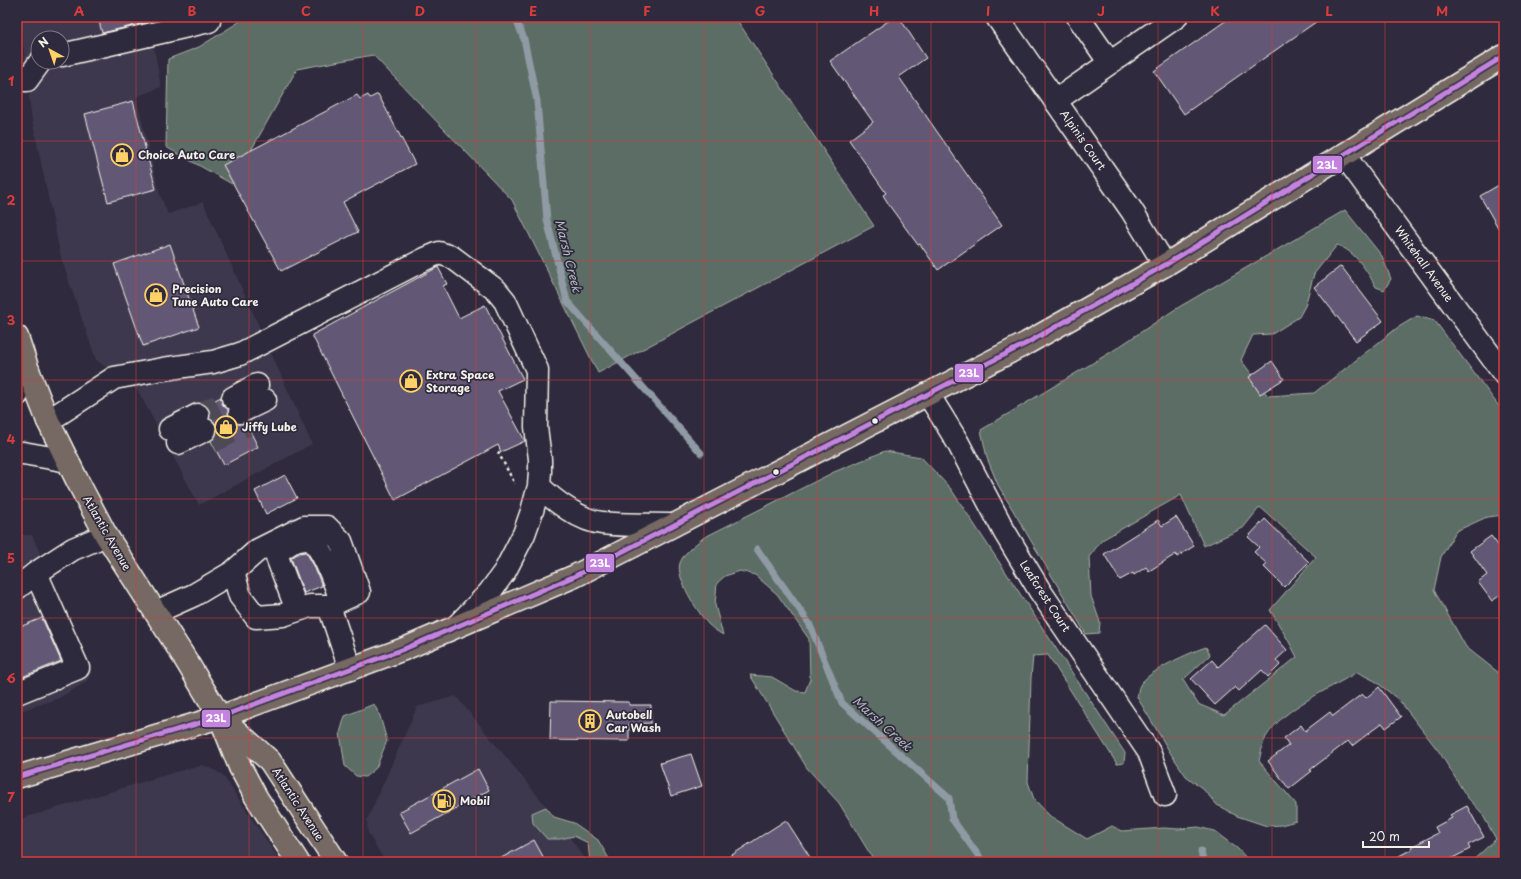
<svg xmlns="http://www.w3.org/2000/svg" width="1521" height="879" font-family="'Playpen Sans',sans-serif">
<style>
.built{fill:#3e384e;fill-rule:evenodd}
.green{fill:#5b6d65;stroke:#a8afa6}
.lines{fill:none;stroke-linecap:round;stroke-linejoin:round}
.stream{stroke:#8f9aa4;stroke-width:7}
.building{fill:#625976;stroke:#f4f1e8}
.minor-tunnel{stroke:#4d4857;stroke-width:22;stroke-dasharray:22 11;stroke-linecap:butt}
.minor-casing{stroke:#f4f1e8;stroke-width:25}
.major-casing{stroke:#f4f1e8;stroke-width:25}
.path{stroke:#f4f1e8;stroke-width:2.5;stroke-dasharray:3 3;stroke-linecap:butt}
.minor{stroke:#2f2a3d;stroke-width:22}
.major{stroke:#766964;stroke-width:22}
.bus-1-casing{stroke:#2f2a3d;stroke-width:8}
.bus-1{stroke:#c483df;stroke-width:5}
.grid{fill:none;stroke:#d93c3b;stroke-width:1;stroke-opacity:0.55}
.bus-dot{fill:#f4f1e8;stroke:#2f2a3d;stroke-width:1.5}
.labels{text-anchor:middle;stroke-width:3.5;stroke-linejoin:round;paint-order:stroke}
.street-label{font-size:11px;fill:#f4f1e8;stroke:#2f2a3d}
.poi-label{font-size:11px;font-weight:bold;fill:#f4f1e8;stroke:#2f2a3d;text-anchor:start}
.water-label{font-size:12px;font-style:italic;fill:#b0b7ba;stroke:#2f2a3d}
.line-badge{stroke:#2f2a3d;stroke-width:1.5}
.badge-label{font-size:11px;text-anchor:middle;font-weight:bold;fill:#fff}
.neatline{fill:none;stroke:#d93c3b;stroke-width:1.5}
.grid-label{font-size:13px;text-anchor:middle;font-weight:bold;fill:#d93c3b}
</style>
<rect width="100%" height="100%" fill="#2f2a3d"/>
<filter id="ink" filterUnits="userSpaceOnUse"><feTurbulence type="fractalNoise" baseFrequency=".025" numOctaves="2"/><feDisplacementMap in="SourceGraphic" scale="8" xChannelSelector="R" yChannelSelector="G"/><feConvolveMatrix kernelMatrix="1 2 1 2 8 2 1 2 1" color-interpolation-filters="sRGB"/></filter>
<g filter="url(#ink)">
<path class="built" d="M 20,17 L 238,17 L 153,42 L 161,87 L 136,97 L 160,195 L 168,214 L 203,202 L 312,444 L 199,505 L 138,391 L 96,360 L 61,258 L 31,115 ZM 38,38 L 62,38 L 62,62 L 38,62 Z
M 17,535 L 32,535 L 92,672 L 86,682 L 59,698 L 17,712 Z
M 456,696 L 542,801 L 588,862 L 385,862 L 368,833 L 367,820 L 417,707 Z
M 203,765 L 222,774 L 281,862 L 17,862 L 17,820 L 172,773 Z"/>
<path class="green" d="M 244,17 L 735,17 L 874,226 L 598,373 L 512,200 L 373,55 L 297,69 L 232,184 L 166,147 L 168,59 L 199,47 L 239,22 Z
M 1345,210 L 1382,256 L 1391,279 L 1384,290 L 1376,287 C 1367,271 1355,251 1337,245 L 1314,274 L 1305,306 L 1299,317 L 1272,334 L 1253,335 L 1241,360 L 1268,396 L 1314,393 L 1397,328 L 1417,316 L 1435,321 L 1504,413 L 1504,515 L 1487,517 L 1456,531 L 1441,557 L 1434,590 L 1466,647 L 1504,677 L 1504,862 L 1471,862 L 1496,839 L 1481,812 L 1467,797 L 1440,753 L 1399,700 L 1375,681 L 1357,672 C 1327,691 1284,707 1266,737 C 1262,744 1261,754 1259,761 L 1296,804 L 1296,821 L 1281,825 L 1267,826 L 1237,816 L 1217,805 L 1203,789 L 1186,776 L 1171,754 L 1137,697 C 1138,694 1138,688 1140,685 C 1148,671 1191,652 1206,647 L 1210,655 L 1183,680 L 1198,704 L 1224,715 L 1297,657 L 1288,640 L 1270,610 L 1316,557 L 1260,507 L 1243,528 L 1204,546 L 1181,495 L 1102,540 L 1089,557 L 1091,596 L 1100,622 L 1099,633 L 1086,634 L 998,485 L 987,458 L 981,430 L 1111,352 L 1174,310 Z
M 885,451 L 921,457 L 951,489 L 1125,753 L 1124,763 L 1117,764 L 1048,655 L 1033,656 L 1031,678 L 1028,782 L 1034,799 L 1050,816 L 1087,839 L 1112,826 L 1122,831 L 1164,828 L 1179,829 L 1198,827 L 1214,831 L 1238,849 L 1250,862 L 875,862 L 839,803 L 807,768 L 750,675 L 772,677 L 796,691 L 805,692 L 810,679 L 809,639 L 777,594 L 755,575 L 740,571 L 725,576 L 717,583 L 715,605 L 723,635 C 718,632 712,628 708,624 C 698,612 675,578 680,563 C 684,552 695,545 703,538 L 834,472 Z
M 374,704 L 380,716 L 387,741 L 376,768 L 365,777 L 356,776 L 345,766 L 340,733 L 345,716 Z
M 546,807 L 554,817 L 574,823 L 598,840 L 611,862 L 590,862 L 588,843 L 574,836 L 560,839 L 547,839 L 533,823 L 532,813 Z"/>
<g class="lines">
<path class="stream" d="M 515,17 L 524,39 L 537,101 L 547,220 L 567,301 L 701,453
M 757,549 L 809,623 L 842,703 L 949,798 L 952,819 L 983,862
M 1201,851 L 1203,862"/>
</g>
<path class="building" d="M 98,17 L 170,17 L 102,33 Z
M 894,17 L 899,17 L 926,58 L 899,77 L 1002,225 L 938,270 L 920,244 L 918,245 L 891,208 L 883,195 L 886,193 L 849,140 L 873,122 L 830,61 Z
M 1231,17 L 1323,17 L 1184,114 L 1154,71 Z
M 378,94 L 415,164 L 343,202 L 358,232 L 281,271 L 223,165 L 357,95 L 360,99 L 368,95 L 370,98 Z
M 133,101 L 156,189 L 108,202 L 85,114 Z
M 1504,182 L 1504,238 L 1480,196 Z
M 170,244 L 199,327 L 143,346 L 114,264 Z
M 1341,266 L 1383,321 L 1356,341 L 1314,287 Z
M 438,267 L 447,284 L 443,286 L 459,318 L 485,305 L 523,379 L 498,391 L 525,441 L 501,452 L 498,445 L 395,500 L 312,335 Z
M 1272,361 L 1284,379 L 1260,394 L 1249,377 Z
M 221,397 L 222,404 L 228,409 L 229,418 L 233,422 L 239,424 L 246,423 L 258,447 L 224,465 L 211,441 L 216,437 L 217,431 L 216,424 L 210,419 L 209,410 L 205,405 Z
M 285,475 L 297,498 L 266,514 L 255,491 Z
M 1176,517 L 1194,546 L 1177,557 L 1176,554 L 1149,571 L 1146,567 L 1134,575 L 1133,573 L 1120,580 L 1104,554 L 1158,520 L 1162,526 Z
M 1265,519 L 1309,562 L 1284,587 L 1264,567 L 1267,564 L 1254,552 L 1259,547 L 1248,537 Z
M 1491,536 L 1504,553 L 1504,597 L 1502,594 L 1492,601 L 1478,582 L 1487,575 L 1470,551 Z
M 306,552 L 314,566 L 322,586 L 304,593 L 291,558 L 299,553 Z
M 42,618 L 61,661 L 17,679 L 17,628 Z
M 1265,625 L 1287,650 L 1276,660 L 1280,665 L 1268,677 L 1262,670 L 1239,691 L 1235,687 L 1215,705 L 1191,679 L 1212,660 L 1218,667 Z
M 1379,687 L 1401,717 L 1386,728 L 1382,723 L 1352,746 L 1348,741 L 1310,770 L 1312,771 L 1289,789 L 1268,761 L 1289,745 L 1284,738 L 1301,725 L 1305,731 L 1330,712 L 1333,716 L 1362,694 L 1366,698 Z
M 551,701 L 629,702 L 629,705 L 651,705 L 651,723 L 629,724 L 629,741 L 550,740 Z
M 691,754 L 702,786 L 671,796 L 660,763 Z
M 478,769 L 489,790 L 411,833 L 399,812 Z
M 1467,806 L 1484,837 L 1468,845 L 1470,849 L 1445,862 L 1388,862 L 1412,849 L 1411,847 L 1438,833 L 1435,827 L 1452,818 L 1450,815 Z
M 786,820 L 813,862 L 721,862 Z
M 534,840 L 546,862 L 494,862 Z"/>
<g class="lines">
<path class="minor-tunnel" d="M 198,415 L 233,398
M 212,442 L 247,425"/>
<g class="minor-casing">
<path id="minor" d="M 997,17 L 1132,211 L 1165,265
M 1078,17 L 1110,63
M 62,55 L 209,21
M 17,80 L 27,80 L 40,62
M 1055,101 L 1176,17
M 1344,155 L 1504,374
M 928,394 L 957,441 L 1004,531 L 1040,591 L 1149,752 L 1165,795
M 17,395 L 28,370
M 233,398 L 257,385
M 240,412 L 265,400
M 48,421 L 114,378 L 163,369 L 213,362 L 240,354 L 425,259 L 439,253 L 452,257 L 496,290 L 505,301 L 537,370 L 536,427 L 540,459 L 540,471 L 539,486 L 532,511 L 524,534 L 505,571 L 489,593 L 457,626
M 170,429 L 198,415
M 178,443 L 205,430
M 17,453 L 23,453 L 68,461
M 539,486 C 554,501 581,521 602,523 C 625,526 650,524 673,525
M 233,572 L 258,550 L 304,527 L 327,527 L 341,541 L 359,592 L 329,606
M 17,588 L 36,573 L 73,549 L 106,535
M 297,610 L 277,557 L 280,550 L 294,541 L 311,538 C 326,556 333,579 341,600
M 156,612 L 194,595 L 233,572 L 240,596 L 256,617 L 283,615 L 310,606 L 329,606 L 350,669
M 17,693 L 78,668 L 36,573"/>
</g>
<g class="major-casing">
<path id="major" d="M 17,337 L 28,370 L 48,421 L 77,480 L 106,535 L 184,657 L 220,717 L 240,767 L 256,797 L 298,862
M 223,719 L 270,761 L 336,862
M 17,777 L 220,717 L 404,649 L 575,576 L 1027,343 L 1165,265 L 1504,56"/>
</g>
<path class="path" d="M 498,452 L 515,484"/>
<use href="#minor" class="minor"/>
<use href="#major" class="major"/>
<g class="bus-1-casing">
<path id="bus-1" d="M 17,777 L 220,717 L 404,649 L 575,576 L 1027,343 L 1165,265 L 1504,56"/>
</g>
<use href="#bus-1" class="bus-1"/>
</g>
</g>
<path class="grid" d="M 136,17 L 136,862M 249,17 L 249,862M 363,17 L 363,862M 476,17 L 476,862M 590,17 L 590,862M 704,17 L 704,862M 817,17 L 817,862M 931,17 L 931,862M 1045,17 L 1045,862M 1158,17 L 1158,862M 1272,17 L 1272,862M 1385,17 L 1385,862M 17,141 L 1504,141M 17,261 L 1504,261M 17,380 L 1504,380M 17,499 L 1504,499M 17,618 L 1504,618M 17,738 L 1504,738"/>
<defs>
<g id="shop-ring" transform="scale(1.15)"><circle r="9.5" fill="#2f2a3d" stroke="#ffd166" stroke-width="1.5"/><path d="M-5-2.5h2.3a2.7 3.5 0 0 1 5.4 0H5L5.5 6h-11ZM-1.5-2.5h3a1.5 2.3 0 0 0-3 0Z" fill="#ffd166"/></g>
<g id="building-ring" transform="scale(1.15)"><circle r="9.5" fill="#2f2a3d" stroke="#ffd166" stroke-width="1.5"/><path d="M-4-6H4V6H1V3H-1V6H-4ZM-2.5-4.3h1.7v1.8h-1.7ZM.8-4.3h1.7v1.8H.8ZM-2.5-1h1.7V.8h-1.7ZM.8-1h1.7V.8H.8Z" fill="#ffd166"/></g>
<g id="fuel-ring" transform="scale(1.15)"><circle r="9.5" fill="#2f2a3d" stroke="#ffd166" stroke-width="1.5"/><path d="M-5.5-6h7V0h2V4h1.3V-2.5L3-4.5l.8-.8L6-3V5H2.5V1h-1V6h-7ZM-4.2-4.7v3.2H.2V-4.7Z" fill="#ffd166"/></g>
</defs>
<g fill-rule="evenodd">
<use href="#shop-ring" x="122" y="155"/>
<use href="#shop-ring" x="156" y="295"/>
<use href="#shop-ring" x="411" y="381"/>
<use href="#shop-ring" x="226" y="427"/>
<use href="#building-ring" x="590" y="721"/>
<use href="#fuel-ring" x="444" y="801"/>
</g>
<g class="bus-dot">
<circle cx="875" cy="421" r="3.5"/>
<circle cx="776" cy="472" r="3.5"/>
</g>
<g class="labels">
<g class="street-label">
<text transform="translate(1083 140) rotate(55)" y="4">Alpinis Court</text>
<text transform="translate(1424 264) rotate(54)" y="4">Whitehall Avenue</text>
<text transform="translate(107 533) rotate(60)" y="4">Atlantic Avenue</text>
<text transform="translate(1045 596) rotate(57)" y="4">Leafcrest Court</text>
<text transform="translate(298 804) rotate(57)" y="4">Atlantic Avenue</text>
</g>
<g class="poi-label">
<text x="138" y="159">Choice Auto Care</text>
<text x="172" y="293">Precision<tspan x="172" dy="13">Tune Auto Care</tspan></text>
<text x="426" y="379">Extra Space<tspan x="426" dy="13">Storage</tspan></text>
<text x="242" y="431">Jiffy Lube</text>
<text x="606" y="719">Autobell<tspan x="606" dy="13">Car Wash</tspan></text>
<text x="460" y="805">Mobil</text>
</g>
<g class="water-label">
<text transform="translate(568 256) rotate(76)" y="4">Marsh Creek</text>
<text transform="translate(882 724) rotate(42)" y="4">Marsh Creek</text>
</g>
</g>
<g class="line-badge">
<rect x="1312" y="155" width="31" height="19" rx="4" fill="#c483df"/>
<rect x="954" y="363" width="30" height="20" rx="4" fill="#c483df"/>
<rect x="585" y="553" width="30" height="20" rx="4" fill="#c483df"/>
<rect x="201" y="709" width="30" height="19" rx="4" fill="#c483df"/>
</g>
<g class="badge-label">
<text x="1327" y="169">23L</text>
<text x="969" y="377">23L</text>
<text x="600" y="567">23L</text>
<text x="216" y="722">23L</text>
</g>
<rect width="1521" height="879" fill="none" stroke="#2f2a3d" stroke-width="44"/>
<g transform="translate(50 50) rotate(320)"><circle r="19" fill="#2f2a3d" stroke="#7e7a81"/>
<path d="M0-3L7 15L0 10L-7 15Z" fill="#ffd166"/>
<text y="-6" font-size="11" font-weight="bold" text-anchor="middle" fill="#f4f1e8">N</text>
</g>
<path d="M1363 841v6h66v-6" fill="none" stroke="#f4f1e8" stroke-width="2"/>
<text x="1369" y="841" font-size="12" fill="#f4f1e8" stroke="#2f2a3d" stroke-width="3" paint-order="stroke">20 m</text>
<rect x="22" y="22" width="1477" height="835" class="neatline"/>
<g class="grid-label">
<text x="79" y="16">A</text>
<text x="192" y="16">B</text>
<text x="306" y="16">C</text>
<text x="420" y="16">D</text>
<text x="533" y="16">E</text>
<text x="647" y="16">F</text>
<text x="760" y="16">G</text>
<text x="874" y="16">H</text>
<text x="988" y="16">I</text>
<text x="1101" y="16">J</text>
<text x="1215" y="16">K</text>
<text x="1329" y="16">L</text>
<text x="1442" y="16">M</text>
<text x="11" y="86">1</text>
<text x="11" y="205">2</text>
<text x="11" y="325">3</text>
<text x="11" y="444">4</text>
<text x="11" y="563">5</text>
<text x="11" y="683">6</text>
<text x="11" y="802">7</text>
</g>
</svg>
